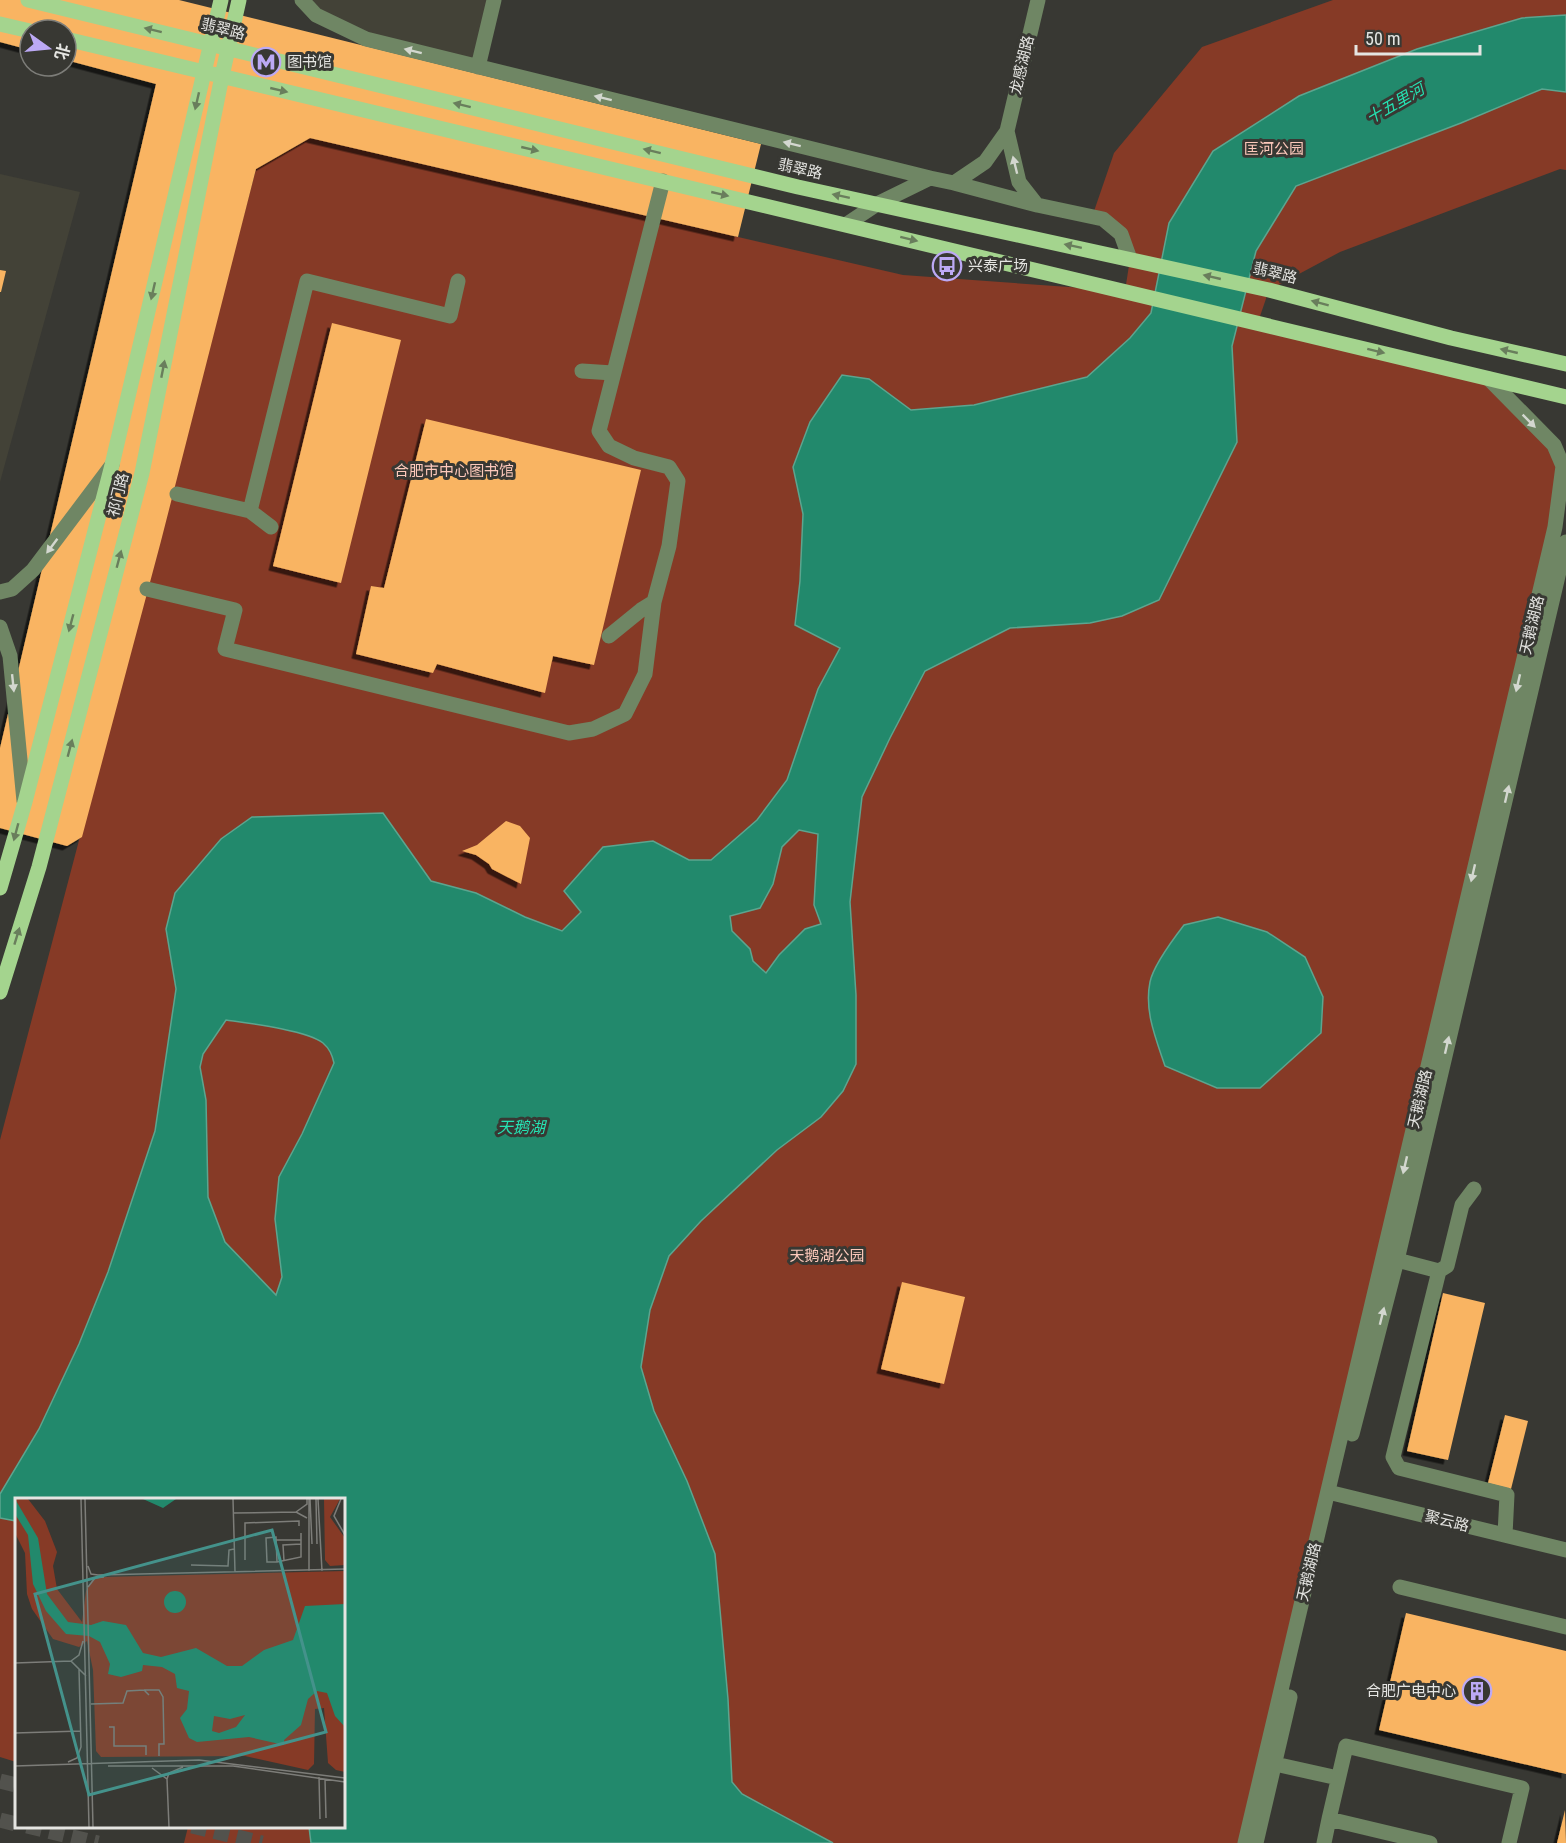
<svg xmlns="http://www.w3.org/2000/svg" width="1566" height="1843" font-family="'Roboto Condensed','Noto Sans SC',sans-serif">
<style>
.built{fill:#434237}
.green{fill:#863a26}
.water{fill:#22896c;stroke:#5ca58f;stroke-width:1.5;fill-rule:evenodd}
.building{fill:#f9b462;filter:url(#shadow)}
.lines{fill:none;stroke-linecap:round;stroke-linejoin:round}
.major-tunnel{stroke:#52524d;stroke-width:15;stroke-dasharray:15 8;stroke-linecap:butt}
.minor{stroke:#6f8664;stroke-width:15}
.major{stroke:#a4d48e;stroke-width:15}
.oneway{fill:#697e5c}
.oneway2{fill:#d3d7cf}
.labels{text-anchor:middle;stroke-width:6;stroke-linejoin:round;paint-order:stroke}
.street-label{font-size:15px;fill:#e5e5e2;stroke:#383833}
.poi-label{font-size:15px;fill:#e5e5e2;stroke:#383833;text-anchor:start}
.park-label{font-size:15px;fill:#fdc9bb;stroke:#383833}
.water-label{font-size:16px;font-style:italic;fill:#25e3b3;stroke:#383833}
.inset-road{fill:none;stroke:#7d7d79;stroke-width:1.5}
.view{fill:#44928b;fill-opacity:0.15;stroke:#44928b;stroke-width:3}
.inset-edge{fill:none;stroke:#e5e5e2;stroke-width:3}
</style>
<defs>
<filter id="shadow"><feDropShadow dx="-4.5" dy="4.5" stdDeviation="0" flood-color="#0009"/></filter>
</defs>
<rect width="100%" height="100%" fill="#383833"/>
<path class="built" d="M 302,0 L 494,0 L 478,67 L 366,39 Z
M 0,174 L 80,192 L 0,482 Z"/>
<path class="green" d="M 1333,0 L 1566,0 L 1566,170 L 1560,169 L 1340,252 L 1269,290 L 1258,322 L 1489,379 L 1563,466 L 1245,1843 L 184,1843 L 188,1827 L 344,1826 L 344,1500 L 16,1500 L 16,1762 L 0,1757 L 0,1140 L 256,169 L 310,138 L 903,275 L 1125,291 L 1130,259 L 1121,234 L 1092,217 L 1114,153 L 1202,47 Z"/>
<path class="water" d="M 1566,15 L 1566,92 L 1542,89 L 1461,123 L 1296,186 L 1256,251 L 1232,346 L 1237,442 L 1159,600 L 1122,616 L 1090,623 L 1010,628 L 925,671 L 890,738 L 862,797 L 850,902 L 856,995 L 856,1064 L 843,1091 L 821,1117 L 777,1150 L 701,1221 L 669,1256 L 650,1310 L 641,1367 L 654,1411 L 687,1481 L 715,1554 L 728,1699 L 732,1782 L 742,1794 L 833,1843 L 311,1843 L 309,1827 L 344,1826 L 344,1500 L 16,1500 L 16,1521 L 0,1518 L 0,1494 L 39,1429 L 79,1344 L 108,1272 L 155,1131 L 176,989 L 166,929 L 175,893 L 221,839 L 252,817 L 383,813 L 431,881 L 476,893 L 525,917 L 562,931 L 581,912 L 564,891 L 603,847 L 653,841 L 689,860 L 711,860 L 757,820 L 787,780 L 818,689 L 840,648 L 795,625 L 800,581 L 803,514 L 793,467 L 810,422 L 842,375 L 869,379 L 911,410 L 974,405 L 1087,377 L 1130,338 L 1151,313 L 1169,223 L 1213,151 L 1299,96 L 1417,49 L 1522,18 ZM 799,830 L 818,834 L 814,905 L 821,924 L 805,929 L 779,955 L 766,973 L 753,961 L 750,949 L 732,931 L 730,916 L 760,908 L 773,884 L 782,847 ZM 226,1020 C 247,1023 307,1030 323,1043 C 330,1049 332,1055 334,1063 L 302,1134 L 279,1177 L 275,1219 L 282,1277 L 276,1295 L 225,1242 L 208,1197 L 206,1100 L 200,1067 L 203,1054 Z
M 1218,917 L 1267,932 L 1305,957 L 1323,997 L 1321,1033 L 1260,1088 L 1217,1088 L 1165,1066 C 1156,1039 1144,1011 1150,982 C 1153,967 1174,938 1184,925 Z"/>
<path class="building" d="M 0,0 L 179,0 L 761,144 L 738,237 L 310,138 L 256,169 L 161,541 L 82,837 L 67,846 L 0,828 L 0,748 L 156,84 L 66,60 L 66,30 L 30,30 L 30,50 L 0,42 Z
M 0,270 L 6,271 L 1,292 L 0,292 Z
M 332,323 L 401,340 L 341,583 L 273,566 Z
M 426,419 L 641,470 L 594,665 L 553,656 L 545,693 L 437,664 L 433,673 L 356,654 L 371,586 L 384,588 Z
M 506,821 L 520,826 L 530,838 L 521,884 L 492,869 L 489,864 L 476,855 L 462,851 L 477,845 Z
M 902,1282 L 965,1297 L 944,1384 L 881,1369 Z
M 1443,1293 L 1485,1303 L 1448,1460 L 1407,1451 Z
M 1505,1415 L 1528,1421 L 1511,1489 L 1488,1483 Z
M 1406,1613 L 1566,1651 L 1566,1774 L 1379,1730 Z
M 1565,1810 L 1566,1843 L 1557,1843 Z"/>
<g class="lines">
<path class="major-tunnel" d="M 0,1781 L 16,1785
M 0,1820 L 16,1824
M 27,1826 L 98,1843
M 192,1826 L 262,1843"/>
<path class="minor" d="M 302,0 L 316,15 L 366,39 L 930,178
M 478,67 L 494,0
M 1007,131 L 1038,0
M 954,183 L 1037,205
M 847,224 L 877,204 L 930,178 L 954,183 L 985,162 L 1007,131 L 1019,182 L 1037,205 L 1103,219 L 1121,234 L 1130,259
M 582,371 L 613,373
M 177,494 L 250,511 L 307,281 L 450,316 L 458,281
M 250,511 L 271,527
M 147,589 L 235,610 L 225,649 L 569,733 L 593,729 L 625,714 L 645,674 L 654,602
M 0,592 L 12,589 L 33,570 L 112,465
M 0,627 L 10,656 L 24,801
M 609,636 L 641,610 L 654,602 L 669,546 L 678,481 L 669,467 L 634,458 L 609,446 L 599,431 L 663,181
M 1474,1189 L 1462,1205 L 1447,1266 L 1439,1271 L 1393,1457 L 1399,1468 L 1507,1495 L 1505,1535
M 1397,1260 L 1439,1271
M 1352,1434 L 1397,1260 L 1566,542
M 1328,1492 L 1566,1550
M 1400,1587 L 1566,1627
M 1275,1764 L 1338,1778
M 1245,1843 L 1555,527 L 1563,466 L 1554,445 L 1489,379
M 1256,1843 L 1290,1697
M 1324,1843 L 1329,1819
M 1430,1843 L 1329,1819 L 1346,1746 L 1522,1788 L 1509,1843"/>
<path class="major" d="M 28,0 L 798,187 L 1269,290 L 1451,338 L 1566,364
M 0,24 L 30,31
M 66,39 L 1566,397
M 0,888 L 25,802 L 112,465 L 221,0
M 0,992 L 39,867 L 142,473 L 222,76 L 239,0"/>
</g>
<defs><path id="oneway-solid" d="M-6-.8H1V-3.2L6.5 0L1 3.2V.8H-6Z" transform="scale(1.5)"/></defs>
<g class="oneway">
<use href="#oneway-solid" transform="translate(153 30) rotate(-166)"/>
<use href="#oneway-solid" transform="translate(279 90) rotate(13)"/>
<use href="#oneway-solid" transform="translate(197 101) rotate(103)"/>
<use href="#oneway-solid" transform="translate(462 105) rotate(-166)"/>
<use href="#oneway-solid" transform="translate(530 149) rotate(13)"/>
<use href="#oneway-solid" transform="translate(652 151) rotate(-166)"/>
<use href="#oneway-solid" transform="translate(720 194) rotate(13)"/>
<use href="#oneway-solid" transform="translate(841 196) rotate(-168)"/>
<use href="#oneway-solid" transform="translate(909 239) rotate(14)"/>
<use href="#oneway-solid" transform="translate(1073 246) rotate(-168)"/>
<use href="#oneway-solid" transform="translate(1212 277) rotate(-167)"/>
<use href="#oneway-solid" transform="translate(153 291) rotate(103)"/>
<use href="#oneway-solid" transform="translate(1320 303) rotate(-165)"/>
<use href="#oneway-solid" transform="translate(1376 351) rotate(14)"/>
<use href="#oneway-solid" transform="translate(1509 351) rotate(-167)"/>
<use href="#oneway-solid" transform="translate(163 369) rotate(-79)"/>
<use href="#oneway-solid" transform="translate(119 559) rotate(-75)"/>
<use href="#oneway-solid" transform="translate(71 623) rotate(105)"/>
<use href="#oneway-solid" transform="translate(70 748) rotate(-75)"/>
<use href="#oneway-solid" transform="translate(16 832) rotate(105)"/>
<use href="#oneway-solid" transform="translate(17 936) rotate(-73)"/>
</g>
<g class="oneway2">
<use href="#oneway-solid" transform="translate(413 51) rotate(-166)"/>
<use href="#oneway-solid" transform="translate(603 98) rotate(-166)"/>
<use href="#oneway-solid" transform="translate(792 144) rotate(-166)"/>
<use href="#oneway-solid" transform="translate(1015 165) rotate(-104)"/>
<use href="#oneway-solid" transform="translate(1529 421) rotate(45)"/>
<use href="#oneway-solid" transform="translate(52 546) rotate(127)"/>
<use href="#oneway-solid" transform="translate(13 683) rotate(84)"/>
<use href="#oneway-solid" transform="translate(1518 683) rotate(103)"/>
<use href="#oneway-solid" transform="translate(1507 794) rotate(-77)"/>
<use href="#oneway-solid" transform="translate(1473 873) rotate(103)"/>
<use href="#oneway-solid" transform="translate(1447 1045) rotate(-77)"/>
<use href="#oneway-solid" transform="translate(1405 1165) rotate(103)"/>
<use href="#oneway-solid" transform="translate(1382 1316) rotate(-76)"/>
</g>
<defs>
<g id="metro-ring" transform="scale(1.5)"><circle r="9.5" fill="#383833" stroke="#bca9f5" stroke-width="1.5"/><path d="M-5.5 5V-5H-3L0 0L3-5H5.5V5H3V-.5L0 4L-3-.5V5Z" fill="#bca9f5"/></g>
<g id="bus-ring" transform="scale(1.5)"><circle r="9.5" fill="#383833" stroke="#bca9f5" stroke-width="1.5"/><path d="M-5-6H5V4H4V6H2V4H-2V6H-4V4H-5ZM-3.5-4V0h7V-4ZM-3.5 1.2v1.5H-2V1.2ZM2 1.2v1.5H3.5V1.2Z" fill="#bca9f5"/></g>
<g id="building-ring" transform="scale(1.5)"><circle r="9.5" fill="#383833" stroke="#bca9f5" stroke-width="1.5"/><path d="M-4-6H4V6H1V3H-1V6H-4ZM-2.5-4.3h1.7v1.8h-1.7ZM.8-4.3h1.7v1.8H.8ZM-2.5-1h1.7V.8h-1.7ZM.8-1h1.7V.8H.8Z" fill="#bca9f5"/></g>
</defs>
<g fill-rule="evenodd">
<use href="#metro-ring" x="266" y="62"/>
<use href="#bus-ring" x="947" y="266"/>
<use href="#building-ring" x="1477" y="1691"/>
</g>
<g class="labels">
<g class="street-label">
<text transform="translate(223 29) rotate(14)" y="5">翡翠路</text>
<text transform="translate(1022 65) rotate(-77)" y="5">龙感湖路</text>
<text transform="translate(800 169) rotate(13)" y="5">翡翠路</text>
<text transform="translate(1275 273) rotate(14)" y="5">翡翠路</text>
<text transform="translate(118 495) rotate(-76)" y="5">祁门路</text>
<text transform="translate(1532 625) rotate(-77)" y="5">天鹅湖路</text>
<text transform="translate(1420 1099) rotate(-77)" y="5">天鹅湖路</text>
<text transform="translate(1447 1521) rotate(14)" y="5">聚云路</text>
<text transform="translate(1309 1572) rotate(-77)" y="5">天鹅湖路</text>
</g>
<g class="poi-label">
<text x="287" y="67">图书馆</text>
<text x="968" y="271">兴泰广场</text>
<text x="1456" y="1696" text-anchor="end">合肥广电中心</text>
</g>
<g class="park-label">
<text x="1274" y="154">匡河公园</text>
<text x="454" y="476">合肥市中心图书馆</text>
<text x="827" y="1261">天鹅湖公园</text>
</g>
<g class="water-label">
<text transform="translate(1395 103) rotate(-30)" y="6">十五里河</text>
<text x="521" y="1133">天鹅湖</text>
</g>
</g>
<g transform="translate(15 1498)">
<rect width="330" height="330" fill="#383833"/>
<path d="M 0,1 L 13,1 L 30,23 L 42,54 L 38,68 L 42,91 L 67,124 L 71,93 L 77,82 L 88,79 L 330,73 L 330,274 L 321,272 L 313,265 L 309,210 L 300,211 L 299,266 L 293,272 L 230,258 L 86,259 L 81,253 L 78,172 L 72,143 L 64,149 L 38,141 L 17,111 L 12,96 L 10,55 L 0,35 ZM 309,1 L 325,1 L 315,19 L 330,40 L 330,67 L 315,68 L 310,62 Z" fill="#863a26"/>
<path d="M 0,1 L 23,40 L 32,96 L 53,124 L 76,127 L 88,123 L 111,127 L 128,155 L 146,159 L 181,150 L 212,168 L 227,168 L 249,152 L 278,142 L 290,108 L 330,106 L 330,229 L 320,218 L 312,195 L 302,193 L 293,201 L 286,227 L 269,242 L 269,247 L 234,239 L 182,244 L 174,240 L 165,220 L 172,211 L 174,193 L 162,190 L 160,176 L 147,169 L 128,167 L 127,173 L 106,179 L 93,176 L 95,166 L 85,144 L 74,138 L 51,136 L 31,113 L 18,86 L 13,37 L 0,16 ZM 230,217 L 221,229 L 204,235 L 197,233 L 199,218 L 215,221 ZM 128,1 L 161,1 L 148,10 ZM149 104a11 11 0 1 1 22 0a11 11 0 1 1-22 0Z" fill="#22896c" fill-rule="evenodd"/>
<path class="inset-road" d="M 66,1 L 74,329M 70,1 L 78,329M 218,1 L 220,74M 294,1 L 294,73M 295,1 L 297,46M 301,1 L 302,46M 303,1 L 307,73M 326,1 L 319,18 L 330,37M 281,14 L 292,6 L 292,1M 218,15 L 281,14 L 292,20M 261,39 L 262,64 L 252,64 L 251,40 ZM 261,42 L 286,42M 230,62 L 230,25 L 284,23 L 284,28M 269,63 L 268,47 L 286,46M 262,64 L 286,59 L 286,35M 176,67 L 213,68 L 214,52 L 219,51M 73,68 L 76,76 L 83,77 L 330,71M 73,89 L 80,80 L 89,79M 68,143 L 64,157 L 56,163 L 71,178M 0,165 L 56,163M 129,192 L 144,192 L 148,199 L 149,246 L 144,246 L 144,258M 76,206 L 108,205 L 112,193 L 129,192 L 134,197M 94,229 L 99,229 L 99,248 L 131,248 L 131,257M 0,235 L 66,233M 53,264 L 62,260 L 66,249 L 64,171M 0,268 L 184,262 L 330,280M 93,268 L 218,268 L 330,284M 137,270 L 152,281 L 154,275 L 168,269M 304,279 L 305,321M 152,281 L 154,329M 310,281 L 311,320"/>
<path class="view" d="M 257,32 L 311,234 L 74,297 L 20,96 Z"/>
<rect width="330" height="330" class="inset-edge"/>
</g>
<g transform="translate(48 48) rotate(105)"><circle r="28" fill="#383833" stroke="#7d7d79" stroke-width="1.5"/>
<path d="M0-4.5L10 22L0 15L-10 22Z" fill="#bca9f5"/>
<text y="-9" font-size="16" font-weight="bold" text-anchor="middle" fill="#e5e5e2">北</text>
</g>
<path d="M1356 45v9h124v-9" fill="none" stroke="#e5e5e2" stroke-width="3"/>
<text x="1365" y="45" font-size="18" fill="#e5e5e2" stroke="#383833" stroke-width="4.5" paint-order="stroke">50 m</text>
</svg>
